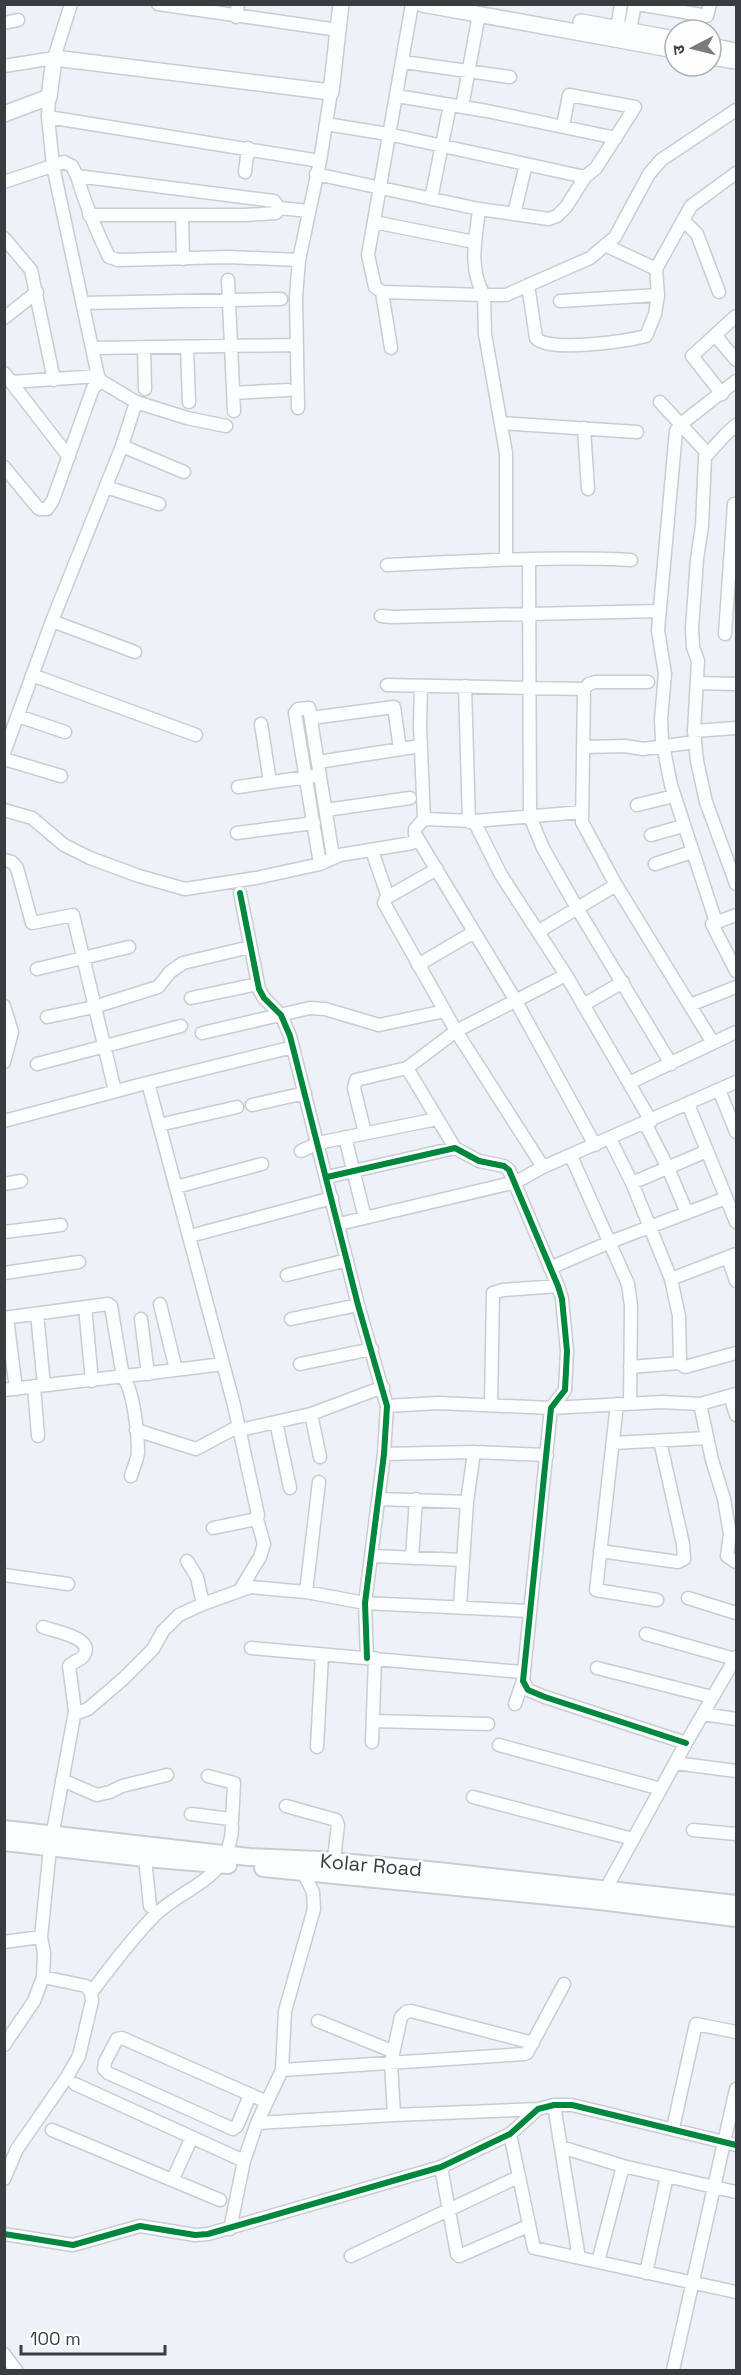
<svg xmlns="http://www.w3.org/2000/svg" width="741" height="2375" font-family="'Space Grotesk','Noto Sans Devanagari',sans-serif">
<style>
.lines{fill:none;stroke-linecap:round;stroke-linejoin:round}
.minor-casing{stroke:#c8cdd1;stroke-width:15}
.tertiary-casing{stroke:#c8cdd1;stroke-width:18}
.secondary-casing{stroke:#c8cdd1;stroke-width:20}
.minor{stroke:#fcfdfe;stroke-width:12}
.tertiary{stroke:#fcfdfe;stroke-width:15}
.secondary{stroke:#fcfdfe;stroke-width:16}
.cycleway-casing{stroke:#fefefe;stroke-width:10}
.cycleway{stroke:#00873e;stroke-width:6}
.labels{text-anchor:middle;stroke-width:5;stroke-linejoin:round;paint-order:stroke}
.street-label{font-size:20px;fill:#383d40;stroke:#fefefe}
</style>
<rect width="100%" height="100%" fill="#ecf2f7"/>
<g class="lines">
<g class="minor-casing">
<path id="minor" d="M 158,4 L 338,30
M 638,4 L 707,16 L 710,4
M 236,17 L 238,4
M 4,23 L 18,20
M 630,30 L 635,4
M 616,36 L 621,4
M 404,62 L 510,77
M 4,66 L 54,58 L 71,4
M 397,96 L 487,111 L 616,138
M 49,97 L 48,117 L 53,166 L 98,376 L 101,381
M 462,107 L 479,14
M 48,117 L 320,161
M 326,124 L 388,134 L 585,177
M 245,172 L 248,148
M 316,174 L 479,209 L 549,219 L 557,216 L 566,207 L 585,177 L 596,168 L 635,107 L 569,95 L 563,126
M 77,176 C 85,204 96,230 109,257 L 118,260 L 228,257 L 299,260
M 4,182 L 64,162 L 72,166 L 77,176 L 274,201 L 279,208 L 276,213 L 245,215 L 89,215
M 431,199 L 450,105
M 279,208 L 309,211
M 479,209 C 476,239 468,267 484,295 L 506,295 L 590,258 L 615,237 L 649,174 L 661,160 L 736,110
M 514,214 L 526,164
M 182,216 L 183,259
M 683,220 L 697,234 L 719,292
M 374,222 L 474,242
M 4,238 L 31,270 L 54,380
M 605,245 L 656,269
M 228,280 L 234,411
M 528,285 L 536,338 C 548,353 627,341 646,336 L 655,314 L 658,295 L 656,269 L 691,206 L 736,173
M 382,292 L 375,287 L 368,255 L 412,4
M 560,301 L 658,295
M 83,303 L 281,299
M 4,318 L 37,292
M 715,335 L 736,360
M 92,348 L 297,345
M 144,348 L 145,389
M 187,348 L 189,402
M 391,348 L 382,292 L 484,295 L 485,334 L 506,453 L 506,559
M 4,373 L 69,457
M 11,382 L 98,376
M 233,393 L 288,390
M 722,394 L 692,356 L 736,316
M 136,402 L 187,418 L 226,426
M 660,402 L 708,454
M 298,408 L 296,297 L 299,260 L 320,161 L 331,92
M 501,423 L 637,432
M 736,425 L 726,434 L 705,457 L 702,526 L 697,559 L 692,628 L 693,647 L 698,661 L 694,731 L 697,761 L 706,802 L 736,884
M 584,428 L 588,489
M 122,446 L 184,472
M 4,467 L 39,509 L 47,509 L 53,500 L 93,388 L 101,381 L 136,402 L 122,446 L 52,621 L 4,753
M 106,487 L 159,504
M 529,559 L 530,817 L 543,848 L 577,908 L 671,1064
M 387,565 C 469,561 550,556 631,560
M 381,616 L 392,617 L 660,611
M 52,621 L 135,652
M 725,634 L 734,504
M 32,675 L 196,735
M 697,683 L 736,684
M 387,685 L 584,689 L 582,822 L 616,885 L 713,1043
M 421,686 L 420,726 L 424,819
M 465,686 L 469,822
M 584,689 L 589,684 L 595,682 L 648,682
M 18,716 L 65,732
M 311,718 L 394,707 L 400,749
M 261,724 L 270,782
M 694,731 L 736,728
M 584,747 L 625,746 L 643,749 L 695,742
M 4,759 L 61,776
M 318,762 L 414,747
M 238,787 L 314,776
M 637,805 L 674,796
M 4,810 L 32,818 L 64,845 L 90,858 L 139,876 L 185,889 L 256,878 L 320,864 L 340,855 L 412,843
M 326,810 L 410,798
M 582,812 L 474,821 L 424,819 L 415,829 L 415,834 L 513,996 L 595,1145
M 474,821 L 501,875 L 566,975 L 651,1121
M 237,833 L 314,823
M 651,835 L 683,826
M 372,851 L 388,897
M 4,860 L 12,862 L 17,868 L 32,923 L 73,915 L 115,1091
M 320,864 L 295,713 L 298,709 L 309,708 L 333,857
M 655,864 L 692,852
M 437,869 L 386,898 L 384,903 L 456,1031 L 543,1167
M 240,893 L 259,989 L 264,998 L 281,1015 L 290,1036 L 358,1305 L 387,1406 L 384,1454 L 365,1603 L 367,1658
M 736,915 L 712,924 L 736,971
M 716,922 L 671,785 L 662,740 L 661,719 L 665,674 L 658,630 L 676,431 L 681,424 L 736,381
M 539,931 L 616,885
M 418,965 L 474,932
M 37,969 L 129,947
M 191,998 L 258,984
M 583,1005 L 623,982
M 690,1005 L 736,987
M 4,1006 L 12,1032 L 4,1062
M 47,1017 L 94,1007 L 158,987 L 170,972 L 183,963 L 250,947
M 202,1033 L 310,1008 L 325,1009 L 379,1025 L 445,1011
M 37,1064 L 181,1026
M 407,1068 L 455,1148
M 148,1083 L 234,1405 L 258,1515 L 256,1519 L 213,1528
M 629,1083 L 736,1032
M 719,1090 L 736,1132
M 688,1104 L 736,1222
M 252,1105 L 305,1093
M 4,1121 L 139,1085 L 293,1047
M 645,1123 L 668,1168 L 687,1213
M 159,1125 L 237,1107
M 365,1133 L 354,1088 L 356,1080 L 407,1068 L 456,1031 L 566,975
M 345,1137 L 365,1218
M 610,1139 L 632,1183 L 671,1279 L 679,1316 L 680,1363
M 301,1151 L 318,1143 L 437,1119
M 571,1156 L 628,1284 L 631,1306 L 630,1403
M 327,1177 L 455,1148 L 479,1161 L 504,1166 L 509,1170 L 558,1286 L 562,1299 L 567,1351 L 565,1390 L 551,1408 L 523,1681 L 528,1690 L 545,1697 L 686,1743
M 632,1183 L 707,1151
M 4,1184 L 21,1181
M 176,1187 L 262,1164
M 339,1224 L 516,1182 L 543,1167 L 736,1082
M 4,1232 L 61,1225
M 190,1236 L 332,1198
M 728,1258 L 736,1281
M 550,1268 L 610,1242 L 726,1198
M 4,1273 L 79,1262
M 287,1275 L 347,1260
M 671,1279 L 736,1254
M 160,1304 L 176,1370
M 85,1307 L 92,1381
M 37,1314 L 44,1385
M 4,1318 L 108,1304 L 111,1306 L 123,1377 C 134,1391 138,1434 138,1453 C 137,1460 133,1469 131,1476
M 7,1318 L 16,1389
M 141,1319 L 148,1374
M 291,1319 L 358,1305
M 300,1364 L 372,1349
M 630,1367 L 680,1363 L 685,1367 L 736,1353
M 34,1386 L 38,1436
M 4,1390 C 77,1381 149,1374 222,1364
M 730,1396 L 736,1415
M 491,1404 L 493,1293 L 503,1290 L 558,1286
M 617,1404 L 596,1590 L 657,1600
M 700,1404 L 712,1460 L 724,1499 L 730,1534 L 727,1556 L 736,1562
M 387,1406 L 438,1403 L 551,1408 L 662,1402 L 700,1404 L 736,1394
M 311,1414 L 320,1457
M 276,1422 L 290,1488
M 136,1430 L 196,1449 L 239,1426
M 240,1430 L 311,1414 L 383,1387
M 613,1443 L 707,1438
M 384,1454 L 474,1452 L 547,1455
M 379,1499 L 467,1502
M 600,1551 L 678,1562 L 684,1559 L 683,1544 L 660,1441
M 372,1556 L 463,1560
M 412,1558 L 416,1499
M 187,1561 L 197,1577 L 203,1604
M 4,1575 L 68,1584
M 240,1590 L 260,1557 L 264,1544 L 257,1519
M 306,1592 L 319,1482
M 688,1598 L 736,1613
M 460,1606 L 467,1502 L 474,1452
M 646,1634 L 735,1659
M 251,1648 L 522,1672
M 597,1668 L 712,1697
M 515,1704 L 523,1681
M 75,1714 L 88,1709 L 123,1679 L 153,1649 L 163,1631 L 179,1615 L 203,1604 L 250,1587 L 306,1592 L 365,1603 L 530,1611
M 703,1714 L 736,1719
M 373,1721 L 488,1724
M 372,1742 L 375,1658
M 499,1745 L 661,1789
M 317,1747 L 322,1655
M 675,1763 L 736,1771
M 208,1776 L 234,1783 L 232,1821
M 62,1780 L 97,1795 L 110,1792 L 122,1786 L 167,1775
M 473,1797 L 633,1839
M 286,1806 L 336,1820 L 338,1825 L 333,1867
M 693,1830 L 736,1834
M 145,1858 L 150,1906
M 602,1896 L 686,1743 L 736,1657
M 4,1942 L 41,1937
M 91,1993 C 111,1966 130,1941 153,1917 C 182,1887 223,1884 231,1837 C 232,1830 233,1825 230,1819 L 191,1814
M 318,2021 L 392,2051
M 533,2043 L 411,2011 L 406,2012 L 401,2017 L 391,2063 L 394,2115 L 538,2109
M 4,2045 L 34,2001 L 43,1977 L 44,1953 L 41,1937 L 50,1848 L 75,1711 L 69,1666 C 73,1661 81,1661 84,1655 C 95,1638 54,1631 43,1627
M 282,2070 L 524,2054 L 527,2053 L 564,1984
M 75,2084 L 244,2161
M 250,2095 L 237,2126 L 233,2129 L 108,2073 L 104,2069 L 105,2062 L 117,2039 L 122,2038 L 267,2102
M 554,2105 L 579,2258
M 257,2123 L 394,2115
M 673,2128 L 696,2024 L 736,2032
M 52,2130 L 220,2200
M 510,2134 L 534,2248 L 736,2292
M 561,2147 L 623,2166 L 736,2192
M 441,2167 L 457,2254 L 459,2256 L 528,2226
M 4,2179 L 17,2149 L 67,2077 L 79,2056 L 92,2001 L 91,1993 L 86,1986 L 43,1977
M 173,2179 L 192,2137
M 230,2229 L 244,2161 L 257,2123 L 282,2070 L 285,2011 L 314,1909 L 313,1892 L 300,1866
M 4,2234 L 73,2245 L 140,2226 L 195,2235 L 208,2234 L 441,2167 L 510,2134 L 538,2109 L 554,2105 L 572,2105 L 736,2145
M 351,2256 L 518,2177
M 598,2262 L 623,2166
M 646,2273 L 667,2176
M 4,2354 L 16,2370
M 673,2370 L 736,2089"/>
</g>
<g class="tertiary-casing">
<path id="tertiary" d="M 422,4 L 675,50
M 581,22 L 675,39
M 711,46 L 736,51
M 711,57 L 736,61
M 4,114 L 49,97 L 54,58 L 331,92 L 341,4"/>
</g>
<g class="secondary-casing">
<path id="secondary" d="M 4,1829 L 249,1857 L 319,1860 L 438,1871 L 736,1904
M 4,1842 L 145,1858 L 228,1865
M 263,1868 L 600,1901 L 736,1918"/>
</g>
<use href="#minor" class="minor"/>
<use href="#tertiary" class="tertiary"/>
<use href="#secondary" class="secondary"/>
<g class="cycleway-casing">
<path id="cycleway" d="M 240,893 L 259,989 L 264,998 L 281,1015 L 290,1036 L 358,1305 L 387,1406 L 384,1454 L 365,1603 L 367,1658
M 327,1177 L 455,1148 L 479,1161 L 504,1166 L 509,1170 L 558,1286 L 562,1299 L 567,1351 L 565,1390 L 551,1408 L 523,1681 L 528,1690 L 545,1697 L 686,1743
M 4,2234 L 73,2245 L 140,2226 L 195,2235 L 208,2234 L 441,2167 L 510,2134 L 538,2109 L 554,2105 L 572,2105 L 736,2145"/>
</g>
<use href="#cycleway" class="cycleway"/>
</g>
<g class="labels">
<g class="street-label">
<text transform="translate(371 1865) rotate(5)" y="7">Kolar Road</text>
</g>
</g>
<rect width="741" height="2375" fill="none" stroke="#383d40" stroke-width="12"/>
<g transform="translate(693 48) rotate(263)"><circle r="28" fill="#fefefe" stroke="#afb1b2" stroke-width="1.5"/>
<path d="M0-4.5L10 22L0 15L-10 22Z" fill="#777c80"/>
<text y="-9" font-size="16" font-weight="bold" text-anchor="middle" fill="#383d40">उ</text>
</g>
<path d="M21 2345v9h144v-9" fill="none" stroke="#383d40" stroke-width="3"/>
<text x="30" y="2345" font-size="18" fill="#383d40" stroke="#fefefe" stroke-width="4.5" paint-order="stroke">100 m</text>
</svg>
